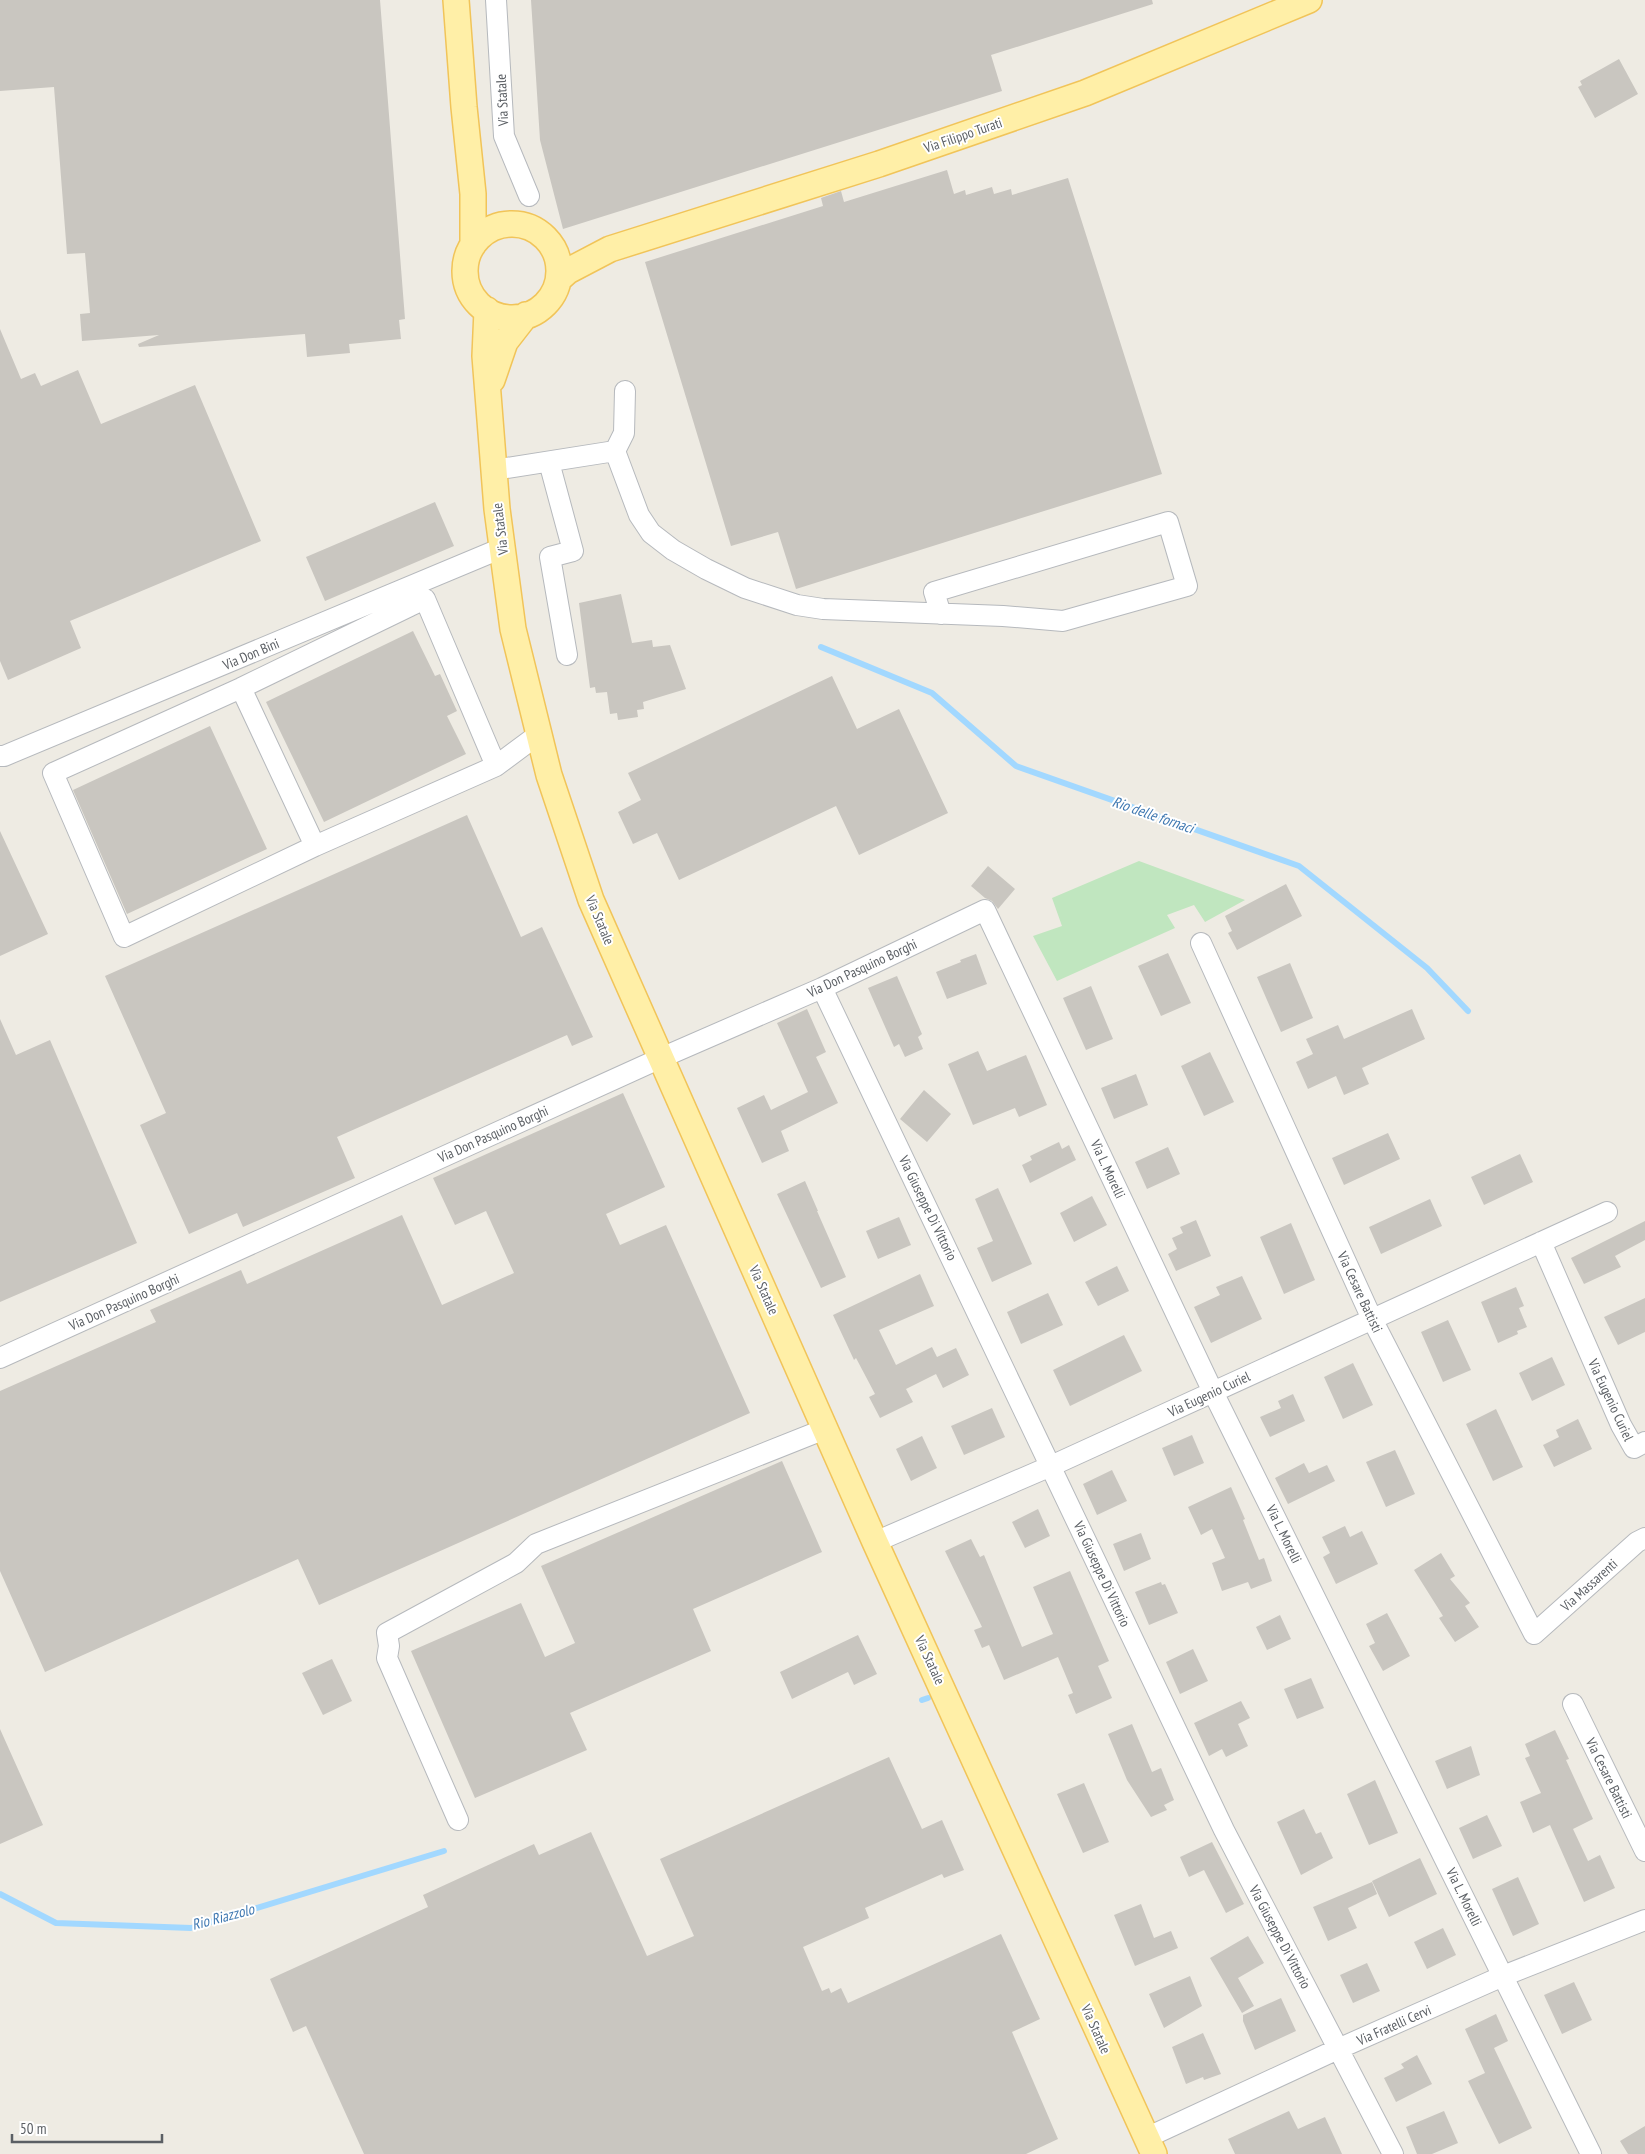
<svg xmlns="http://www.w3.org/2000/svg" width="1645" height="2154" font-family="'PT Sans Narrow',sans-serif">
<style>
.green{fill:#c0e6bf}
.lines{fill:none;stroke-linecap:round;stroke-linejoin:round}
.stream{stroke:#a2d8ff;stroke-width:6}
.building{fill:#c9c6c0}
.minor-casing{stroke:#b6b9bd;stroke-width:22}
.major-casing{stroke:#f1c459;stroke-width:28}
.minor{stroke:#fff;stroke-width:20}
.major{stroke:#ffefa7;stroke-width:25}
.labels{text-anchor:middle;stroke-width:4;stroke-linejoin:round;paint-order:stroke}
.street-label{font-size:14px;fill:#5b5f64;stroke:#fff}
.water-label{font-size:15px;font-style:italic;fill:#3f78b1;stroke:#fff}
</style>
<rect width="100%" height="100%" fill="#eeebe3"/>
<path class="green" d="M 1139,861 L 1245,900 L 1205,922 L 1194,905 L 1167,915 L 1175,928 L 1057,981 L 1033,936 L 1062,926 L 1052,898 Z"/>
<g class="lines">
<path class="stream" d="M 821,647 L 932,693 L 1016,766 L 1299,866 L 1427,968 L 1468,1011
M 922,1700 L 928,1698
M 0,1894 L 56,1923 L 191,1928 L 444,1851"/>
</g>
<path class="building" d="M 0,0 L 380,0 L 405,319 L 399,320 L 401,339 L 349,344 L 350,353 L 307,357 L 305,334 L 139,347 L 138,344 L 159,335 L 82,341 L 80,314 L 90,313 L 85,253 L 67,254 L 54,87 L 0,91 Z
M 531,0 L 1152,0 L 1153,4 L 991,55 L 1002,91 L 563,229 L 540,140 Z
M 1619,59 L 1638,94 L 1595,118 L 1578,87 L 1582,85 L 1580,81 Z
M 947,170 L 954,194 L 965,190 L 966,195 L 992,187 L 994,194 L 1011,189 L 1012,195 L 1068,178 L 1162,474 L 796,589 L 778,532 L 731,546 L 645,262 L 823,206 L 821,198 L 841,191 L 844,202 Z
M 0,329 L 21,379 L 35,373 L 41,386 L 78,370 L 101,424 L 195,385 L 261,541 L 70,621 L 81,648 L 8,680 L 0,661 Z
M 435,502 L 454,546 L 325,601 L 306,557 Z
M 621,594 L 632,643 L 652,640 L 653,647 L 670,645 L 686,689 L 643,702 L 644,709 L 637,710 L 638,717 L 618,720 L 617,713 L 610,714 L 607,692 L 596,693 L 595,687 L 590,688 L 579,603 Z
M 413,631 L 435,676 L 440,674 L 457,711 L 447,716 L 466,754 L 324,822 L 266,702 Z
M 832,676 L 857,729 L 899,709 L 948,813 L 859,855 L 836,806 L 679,880 L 657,833 L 633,844 L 618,812 L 641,800 L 628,773 Z
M 210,726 L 267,849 L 127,914 L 73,790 Z
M 467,815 L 521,937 L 542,927 L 593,1037 L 572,1046 L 567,1035 L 337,1137 L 355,1178 L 243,1227 L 237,1213 L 189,1234 L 140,1125 L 166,1113 L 105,976 Z
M 0,831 L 48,934 L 0,956 Z
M 988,866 L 1015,889 L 998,909 L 992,901 L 985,898 L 971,886 Z
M 1286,884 L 1302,916 L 1237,950 L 1228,933 L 1232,931 L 1225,916 Z
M 1168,953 L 1191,1003 L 1161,1016 L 1138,966 Z
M 976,954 L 987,984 L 947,999 L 936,972 L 961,962 L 960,960 Z
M 1290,963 L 1313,1018 L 1281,1032 L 1257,977 Z
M 897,976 L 922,1034 L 918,1037 L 923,1049 L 905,1057 L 899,1044 L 894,1047 L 868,988 Z
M 1091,986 L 1113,1039 L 1086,1050 L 1063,998 Z
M 807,1009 L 826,1052 L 816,1057 L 838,1103 L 781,1131 L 789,1151 L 762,1163 L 737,1108 L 764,1095 L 771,1110 L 808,1092 L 777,1023 Z
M 1412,1009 L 1425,1039 L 1362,1068 L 1369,1084 L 1344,1095 L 1336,1076 L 1308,1089 L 1296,1062 L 1313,1054 L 1306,1039 L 1338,1025 L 1344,1039 Z
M 0,1019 L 16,1055 L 50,1040 L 137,1243 L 0,1302 Z
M 978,1051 L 987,1071 L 1026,1055 L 1047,1105 L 1019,1117 L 1015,1108 L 973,1125 L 948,1064 Z
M 1210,1052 L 1234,1102 L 1204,1116 L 1181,1066 Z
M 1136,1074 L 1148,1105 L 1114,1119 L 1101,1088 Z
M 924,1090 L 951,1114 L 927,1142 L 900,1119 Z
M 623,1093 L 665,1187 L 606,1214 L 620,1245 L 666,1225 L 750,1413 L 319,1605 L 298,1559 L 45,1672 L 0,1571 L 0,1391 L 156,1322 L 150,1310 L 241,1270 L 247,1284 L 402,1215 L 442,1305 L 514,1273 L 486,1211 L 455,1225 L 433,1178 Z
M 1388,1133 L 1400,1159 L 1344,1185 L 1332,1158 Z
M 1059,1142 L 1062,1149 L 1069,1145 L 1076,1160 L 1030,1183 L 1022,1165 L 1032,1160 L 1030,1156 Z
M 1168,1147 L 1180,1174 L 1147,1189 L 1135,1162 Z
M 1520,1154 L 1533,1182 L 1484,1205 L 1471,1177 Z
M 805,1181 L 818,1211 L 817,1211 L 846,1277 L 821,1288 L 777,1194 Z
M 998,1188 L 1032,1264 L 992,1282 L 977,1248 L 993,1241 L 975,1199 Z
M 1092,1196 L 1107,1225 L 1074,1242 L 1060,1213 Z
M 1430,1199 L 1442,1226 L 1381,1254 L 1369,1227 Z
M 899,1217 L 911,1245 L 878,1259 L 866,1231 Z
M 1196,1220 L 1211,1256 L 1176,1271 L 1168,1254 L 1177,1249 L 1172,1238 L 1183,1233 L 1180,1227 Z
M 1645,1221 L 1645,1240 L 1615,1256 L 1621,1267 L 1584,1284 L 1571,1258 Z
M 1291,1223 L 1315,1280 L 1284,1294 L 1260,1237 Z
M 1117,1266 L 1129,1291 L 1098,1306 L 1085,1282 Z
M 920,1274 L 934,1306 L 879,1330 L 896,1365 L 932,1347 L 937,1357 L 956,1348 L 969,1375 L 943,1388 L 936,1374 L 906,1389 L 913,1402 L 880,1418 L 869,1397 L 875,1394 L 856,1358 L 854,1360 L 833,1315 Z
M 1242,1276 L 1262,1319 L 1211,1343 L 1194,1307 L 1220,1295 L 1216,1287 Z
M 1516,1287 L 1524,1306 L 1519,1308 L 1527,1327 L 1517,1331 L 1518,1334 L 1498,1343 L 1481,1302 Z
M 1048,1293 L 1063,1325 L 1021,1344 L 1007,1312 Z
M 1645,1298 L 1645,1332 L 1618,1345 L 1604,1317 Z
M 1448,1320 L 1471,1370 L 1443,1382 L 1421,1332 Z
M 1124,1335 L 1142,1371 L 1070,1406 L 1053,1370 Z
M 1552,1357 L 1565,1385 L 1532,1401 L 1519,1373 Z
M 1353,1363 L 1373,1405 L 1343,1419 L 1324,1377 Z
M 1293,1394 L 1305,1421 L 1270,1437 L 1260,1417 L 1281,1408 L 1278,1401 Z
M 992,1408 L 1005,1437 L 964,1455 L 951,1426 Z
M 1496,1409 L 1523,1467 L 1493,1481 L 1466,1424 Z
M 1578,1419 L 1592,1449 L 1554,1467 L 1543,1445 L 1559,1437 L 1556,1430 Z
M 1192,1435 L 1204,1463 L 1174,1476 L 1162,1448 Z
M 922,1436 L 937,1468 L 911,1481 L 896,1449 Z
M 1395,1450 L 1415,1494 L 1386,1507 L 1366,1462 Z
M 782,1461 L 822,1552 L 693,1609 L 711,1651 L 570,1713 L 587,1750 L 475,1798 L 411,1651 L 521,1603 L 545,1657 L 575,1643 L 541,1566 Z
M 1304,1463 L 1309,1473 L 1327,1465 L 1335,1481 L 1288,1504 L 1275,1478 Z
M 1112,1470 L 1127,1501 L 1097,1515 L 1083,1484 Z
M 1231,1487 L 1245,1519 L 1243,1520 L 1259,1560 L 1264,1558 L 1272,1581 L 1251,1589 L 1248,1582 L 1222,1591 L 1212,1563 L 1225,1558 L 1212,1529 L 1201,1535 L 1188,1507 Z
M 1038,1509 L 1050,1536 L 1025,1548 L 1012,1522 Z
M 1345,1526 L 1350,1537 L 1362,1531 L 1378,1564 L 1336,1584 L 1323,1557 L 1330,1553 L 1322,1537 Z
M 1141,1533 L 1151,1559 L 1124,1571 L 1113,1544 Z
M 971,1539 L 980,1557 L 984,1555 L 1022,1647 L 1053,1634 L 1033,1587 L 1070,1571 L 1109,1661 L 1098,1666 L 1112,1698 L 1076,1714 L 1068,1695 L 1073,1693 L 1058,1657 L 1004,1680 L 989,1645 L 982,1648 L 974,1630 L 982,1627 L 945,1551 Z
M 1441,1553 L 1455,1576 L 1450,1579 L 1470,1603 L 1465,1606 L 1479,1627 L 1455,1642 L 1439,1618 L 1443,1616 L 1414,1570 Z
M 1161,1582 L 1162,1585 L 1165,1584 L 1178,1613 L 1149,1625 L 1135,1592 Z
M 1387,1613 L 1410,1656 L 1383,1671 L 1369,1646 L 1375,1643 L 1366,1624 Z
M 1280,1615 L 1291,1639 L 1267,1650 L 1256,1627 Z
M 858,1635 L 877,1674 L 854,1685 L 848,1672 L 792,1699 L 780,1672 Z
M 1193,1649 L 1208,1681 L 1180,1694 L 1166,1662 Z
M 332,1659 L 352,1701 L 323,1715 L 302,1673 Z
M 1311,1678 L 1324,1708 L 1297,1719 L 1284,1689 Z
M 1241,1701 L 1250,1718 L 1238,1724 L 1248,1746 L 1226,1757 L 1222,1749 L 1209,1756 L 1194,1723 Z
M 1132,1724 L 1152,1772 L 1161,1768 L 1174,1800 L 1164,1805 L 1167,1810 L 1151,1817 L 1127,1780 L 1108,1734 Z
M 0,1729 L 43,1825 L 0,1844 Z
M 1555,1730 L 1569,1759 L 1566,1760 L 1593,1819 L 1573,1829 L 1588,1861 L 1600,1855 L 1615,1888 L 1584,1902 L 1550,1825 L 1533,1833 L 1520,1802 L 1541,1793 L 1525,1758 L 1530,1756 L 1525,1744 Z
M 1471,1746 L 1480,1775 L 1447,1789 L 1435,1761 Z
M 889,1757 L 922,1829 L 942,1820 L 964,1870 L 944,1878 L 942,1874 L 865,1908 L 869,1918 L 803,1947 L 822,1991 L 829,1988 L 831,1993 L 841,1988 L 848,2003 L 1001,1934 L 1040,2019 L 1012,2032 L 1058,2139 L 1026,2154 L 364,2154 L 306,2026 L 293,2032 L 270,1979 L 428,1907 L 423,1895 L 534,1844 L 539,1855 L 591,1832 L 647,1956 L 694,1936 L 660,1859 Z
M 1375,1780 L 1398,1833 L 1369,1845 L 1347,1794 Z
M 1084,1783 L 1109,1842 L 1083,1853 L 1057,1794 Z
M 1304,1809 L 1316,1834 L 1321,1832 L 1333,1858 L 1301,1875 L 1277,1822 Z
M 1487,1815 L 1502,1846 L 1473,1859 L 1459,1828 Z
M 1212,1842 L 1244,1904 L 1226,1913 L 1204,1870 L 1189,1877 L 1180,1857 Z
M 1420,1858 L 1437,1894 L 1389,1917 L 1372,1881 Z
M 1518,1877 L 1539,1924 L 1513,1936 L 1492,1889 Z
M 1372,1882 L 1377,1894 L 1348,1908 L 1357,1928 L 1328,1941 L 1313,1907 Z
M 1141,1904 L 1154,1938 L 1171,1931 L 1178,1948 L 1135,1966 L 1114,1915 Z
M 1443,1928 L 1456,1955 L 1427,1969 L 1414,1942 Z
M 1248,1936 L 1264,1963 L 1238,1978 L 1254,2006 L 1242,2013 L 1210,1958 Z
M 1367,1963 L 1380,1991 L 1353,2003 L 1340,1975 Z
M 1190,1976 L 1202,2006 L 1164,2028 L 1149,1994 Z
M 1574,1982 L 1592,2020 L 1562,2034 L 1544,1995 Z
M 1281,1998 L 1296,2031 L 1255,2050 L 1243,2021 L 1243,2015 Z
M 1496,2014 L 1508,2041 L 1494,2048 L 1532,2128 L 1499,2144 L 1468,2081 L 1485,2073 L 1465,2029 Z
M 1203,2033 L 1221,2074 L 1204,2080 L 1203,2077 L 1186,2084 L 1172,2047 Z
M 1417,2055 L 1432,2084 L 1396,2102 L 1384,2078 L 1404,2068 L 1401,2064 Z
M 1289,2111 L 1298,2129 L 1325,2117 L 1342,2154 L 1235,2154 L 1228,2139 Z
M 1444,2111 L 1458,2143 L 1432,2154 L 1417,2154 L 1406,2127 Z
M 1645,2126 L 1645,2154 L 1628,2154 L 1620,2141 Z"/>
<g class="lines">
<g class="minor-casing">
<path id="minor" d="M 496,0 L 504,136 L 529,196
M 615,451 L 624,433 L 625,391
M 549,462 L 573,551 L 550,557 L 567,655
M 494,470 L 615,451 L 639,515 L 651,533 L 673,550 L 706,569 L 745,588 L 797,605 L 823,609 L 1003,616 L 1063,621 L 1187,586 L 1168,522 L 934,592 L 941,614
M 405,590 L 410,606 L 241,688 L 53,773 L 124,937 L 315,846 L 496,766 L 539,734
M 410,606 L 425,599 L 496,766
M 241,688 L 315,846
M 0,756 L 4,756 L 502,548
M 1201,943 L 1372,1319 L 1534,1634 L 1637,1542 L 1645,1538
M 822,988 L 1224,1830 L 1393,2154
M 1541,1242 L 1621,1425 L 1634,1448 L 1645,1442
M 0,1358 L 661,1058 L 822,988 L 985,910 L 1213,1392 L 1591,2154
M 875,1542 L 1051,1466 L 1607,1212
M 1573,1704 L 1645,1851
M 458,1820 L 387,1658 L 389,1646 L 387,1633 L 516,1563 L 536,1544 L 825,1429
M 1146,2138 L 1338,2049 L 1503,1976 L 1645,1920"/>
</g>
<g class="major-casing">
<path id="major" d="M 456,0 L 464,107 L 473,194 L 473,245
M465 271a47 47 0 1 1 94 0a47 47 0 1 1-94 0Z
M 559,279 L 568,271 L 610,249 L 879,164 L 1085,93 L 1309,0
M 487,310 L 485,356 L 497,509 L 513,629 L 549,775 L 591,900 L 875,1542 L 1154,2154
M 492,380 L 505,342 L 526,315"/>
</g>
<use href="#minor" class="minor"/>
<use href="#major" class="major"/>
</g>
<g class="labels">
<g class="street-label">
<text transform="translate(502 100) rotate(-93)" y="5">Via Statale</text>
<text transform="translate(963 135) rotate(-19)" y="5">Via Filippo Turati</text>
<text transform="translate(500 529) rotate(-97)" y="5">Via Statale</text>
<text transform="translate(251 654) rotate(-23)" y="5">Via Don Bini</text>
<text transform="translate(600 920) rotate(67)" y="5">Via Statale</text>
<text transform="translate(862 968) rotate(-25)" y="5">Via Don Pasquino Borghi</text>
<text transform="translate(493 1134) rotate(-24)" y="5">Via Don Pasquino Borghi</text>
<text transform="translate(1108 1169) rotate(65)" y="5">Via L. Morelli</text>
<text transform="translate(928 1208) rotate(64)" y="5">Via Giuseppe Di Vittorio</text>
<text transform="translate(764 1290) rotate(66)" y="5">Via Statale</text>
<text transform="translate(1360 1292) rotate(65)" y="5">Via Cesare Battisti</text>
<text transform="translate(124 1302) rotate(-24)" y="5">Via Don Pasquino Borghi</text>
<text transform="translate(1209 1394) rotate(-25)" y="5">Via Eugenio Curiel</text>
<text transform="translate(1611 1400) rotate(65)" y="5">Via Eugenio Curiel</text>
<text transform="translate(1284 1534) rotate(64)" y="5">Via L. Morelli</text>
<text transform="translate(1102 1574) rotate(65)" y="5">Via Giuseppe Di Vittorio</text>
<text transform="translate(1589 1585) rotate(-42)" y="5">Via Massarenti</text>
<text transform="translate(930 1660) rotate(65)" y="5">Via Statale</text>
<text transform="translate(1609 1778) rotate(64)" y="5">Via Cesare Battisti</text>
<text transform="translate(1464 1897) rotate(64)" y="5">Via L. Morelli</text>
<text transform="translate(1280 1937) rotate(62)" y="5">Via Giuseppe Di Vittorio</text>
<text transform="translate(1394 2025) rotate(-24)" y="5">Via Fratelli Cervi</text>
<text transform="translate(1096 2029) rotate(66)" y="5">Via Statale</text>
</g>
<g class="water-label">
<text transform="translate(1153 815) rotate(19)" y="5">Rio delle fornaci</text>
<text transform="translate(223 1917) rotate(-15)" y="5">Rio Riazzolo</text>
</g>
</g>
<path d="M12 2134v8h150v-8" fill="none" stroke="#5b5f64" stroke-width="2.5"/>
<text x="20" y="2134" font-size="15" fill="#5b5f64" stroke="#ffffff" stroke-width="4" paint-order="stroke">50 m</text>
</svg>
